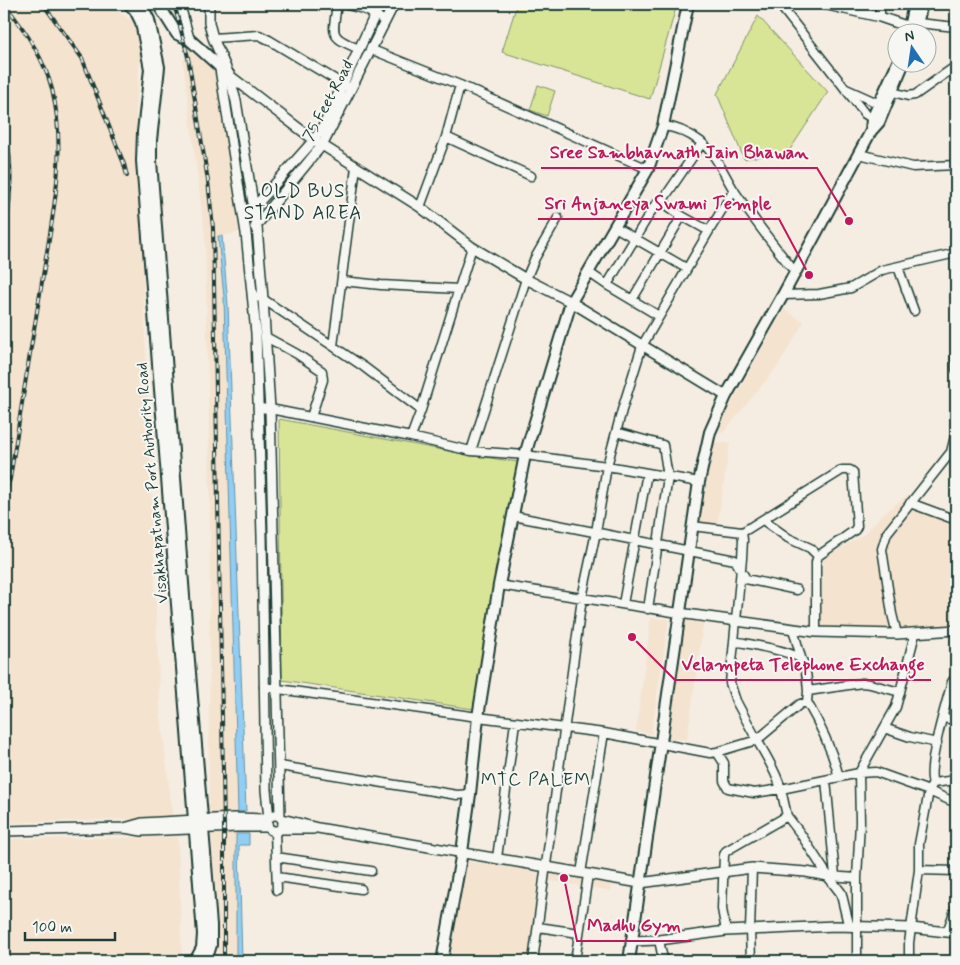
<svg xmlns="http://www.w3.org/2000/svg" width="960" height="965" font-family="Mynerve,sans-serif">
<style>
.built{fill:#f4e3cf}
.green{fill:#d8e597;stroke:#7c9166}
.water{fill:#92cef3;stroke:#6494a7}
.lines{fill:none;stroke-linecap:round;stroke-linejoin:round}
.minor-casing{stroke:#1f3d34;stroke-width:11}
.tertiary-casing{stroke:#1f3d34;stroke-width:12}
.secondary-casing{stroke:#1f3d34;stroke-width:14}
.minor{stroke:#f6f6f2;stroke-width:8}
.tertiary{stroke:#f6f6f2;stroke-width:9}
.secondary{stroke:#f6f6f2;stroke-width:10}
.rail-casing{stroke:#1f3d34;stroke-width:4}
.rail{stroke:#f6f6f2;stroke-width:2;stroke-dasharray:5.5;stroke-linecap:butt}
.labels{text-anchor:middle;stroke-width:4;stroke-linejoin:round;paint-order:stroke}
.street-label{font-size:16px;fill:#1f3d34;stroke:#f6f6f2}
.neighbourhood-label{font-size:18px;letter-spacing:1px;fill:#1f3d34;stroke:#f6f6f2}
.quarter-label{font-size:19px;letter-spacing:1px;fill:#1f3d34;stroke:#f6f6f2}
.leader{fill:none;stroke:#c2185b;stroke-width:2}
.callout-dot{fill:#c2185b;stroke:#f6f6f2;stroke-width:2}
.callout-label{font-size:18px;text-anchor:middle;font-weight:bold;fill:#c2185b;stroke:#f6f6f2;stroke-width:4;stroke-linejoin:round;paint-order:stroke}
</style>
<rect width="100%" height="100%" fill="#f5ede2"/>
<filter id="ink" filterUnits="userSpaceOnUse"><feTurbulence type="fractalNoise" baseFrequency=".02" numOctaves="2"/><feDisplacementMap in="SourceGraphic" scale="10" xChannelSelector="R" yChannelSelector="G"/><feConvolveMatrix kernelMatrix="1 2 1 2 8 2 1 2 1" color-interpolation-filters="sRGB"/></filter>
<g filter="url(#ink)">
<path class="built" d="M 4,4 L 107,4 L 135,23 L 141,49 L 136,106 L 160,709 L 173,818 L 4,823 Z
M 189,48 L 208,63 L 217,74 L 240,232 L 218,237 L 224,298 L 238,811 L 246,811 L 249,834 L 236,834 L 236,961 L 219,961 L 217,897 L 209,809 L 210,490 L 205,236 L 183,61 Z
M 784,309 L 804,322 L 777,367 L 724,432 L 719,433 L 724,417 Z
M 713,442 L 730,443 L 717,527 L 700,526 Z
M 908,495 L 915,510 L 956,526 L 956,625 L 890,629 L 820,627 L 823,559 L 866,533 L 880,516 Z
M 683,617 L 704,618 L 687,740 L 666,737 Z
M 651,618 L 669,619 L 651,734 L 636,731 Z
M 178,837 L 182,961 L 4,961 L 4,839 Z
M 466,861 L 526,869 L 538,874 L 528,961 L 450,961 Z
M 547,872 L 612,883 L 611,891 L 546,880 Z"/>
<path class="green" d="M 517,4 L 677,4 L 650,99 L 502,52 Z
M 758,16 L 828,92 L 789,151 L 744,159 L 717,94 Z
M 538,85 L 555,91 L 547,116 L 530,110 Z
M 279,419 L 469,455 L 518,462 L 473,709 L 282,680 Z"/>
<path class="water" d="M 218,236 L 222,236 L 228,305 L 246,811 L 238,812 L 224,298 Z
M 236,834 L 249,834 L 249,845 L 239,845 L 242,961 L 236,961 Z"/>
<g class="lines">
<g class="minor-casing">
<path id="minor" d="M 180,4 L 190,40
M 337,4 C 333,35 328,36 359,49
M 343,4 C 359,7 372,11 385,22
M 779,4 L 865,114 L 876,121
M 880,17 L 880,4
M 918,23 L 956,27
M 213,38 L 259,35 L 269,40 L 351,89
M 370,49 L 460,85 L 648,169
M 846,89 L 884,106
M 893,92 L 908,96 L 915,95 L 956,66
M 663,126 C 677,127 689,133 701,142 C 717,155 724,175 735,192 C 754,220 774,246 795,272
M 446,137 L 531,176
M 859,154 L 913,167 L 956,165
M 661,201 L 682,216 L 709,231 L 734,190
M 420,207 L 446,137 L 460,85
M 615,227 L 686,268
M 898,267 L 914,311
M 588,272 L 607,285 L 655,205 L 665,197 L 702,143
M 342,281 L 381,285 L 459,289
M 607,285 L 659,316
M 252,295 L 263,299 L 364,367 L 421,410
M 783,295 L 819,294 L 851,288 L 882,270 L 956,253
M 632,300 L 682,216
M 266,337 L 297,354 L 322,371 L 323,380 L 311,417
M 333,346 L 356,167
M 956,357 L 956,369
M 258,408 L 270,409 L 411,437 L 471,451 L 525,455 L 607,466 L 699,482
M 616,432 L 663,445 L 668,477 L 648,609
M 411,437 L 421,410 L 472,247
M 471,451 L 526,279 L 535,258 L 558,218
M 910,503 L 956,520
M 513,516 L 735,560 L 746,579 L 797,590
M 763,520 L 788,538 L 810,548 L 818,556
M 692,526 L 742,532 L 746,530 L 842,470 L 850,470 L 853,472 L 857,526 L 855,530 L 818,556 L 816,562 L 816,632
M 742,532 L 743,540 L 742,558 L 730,683 L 736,701 L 757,740 L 800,704 L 807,702 C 821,726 832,750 839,777
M 499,585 L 679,613
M 623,604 L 647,473
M 793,629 L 802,661
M 897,634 L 892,614 L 882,549 L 887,533 L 951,452 L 956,432
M 734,641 C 747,644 794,651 802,660 C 807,667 807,683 808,691
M 264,687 L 478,717 L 604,733 L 710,753 L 717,752 L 757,740 C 766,756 776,771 781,789 L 859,773 L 876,772 L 929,791 L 933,783 L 956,780
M 900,692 L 915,634
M 807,702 L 808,691 L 862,683 L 870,684 L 900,692 L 896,707 L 859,773 L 860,822 L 857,878 L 857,961
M 943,718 L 956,720
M 884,728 L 910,737 L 937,743
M 717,752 L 724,763 L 724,781 L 728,788 L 754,793 L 781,789 L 787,816 L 726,851 L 724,855 L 722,909 L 726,931
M 280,766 L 457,795 L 470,794
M 826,780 L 835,876
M 933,783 C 926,768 947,701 952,682 L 956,677
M 787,816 L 800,833 L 828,876 L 857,878
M 275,831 L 277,890
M 276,857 L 371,871
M 497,858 L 515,722
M 919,870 L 956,871
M 581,873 L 604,733
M 277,877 L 361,889
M 538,927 L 579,933
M 947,932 L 956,907
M 659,940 L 663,959 L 665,961
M 533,961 L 582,598 L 596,532 L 607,466 L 622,410 L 642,346 L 709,231
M 575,961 L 588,875
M 751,961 L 750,930 L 752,868
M 909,961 L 909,943 L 919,870 L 919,844 L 929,791 L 956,803"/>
</g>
<g class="tertiary-casing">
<path id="tertiary" d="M 209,4 L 209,23 L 213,38 L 229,75 L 236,101 L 257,227 L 263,299 L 270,409 L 280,817
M 823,4 L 880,17 L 909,27
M 221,64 L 220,69 L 246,233 L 256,333 L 262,536 L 266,790 L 269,818
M 229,75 L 314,140 L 420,207 L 472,247 L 526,279 L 571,302 L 726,396
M 251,211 L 314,140 L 323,127 L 380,4
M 255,227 L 323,144 L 394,4
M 679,613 L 816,632 L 897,634 L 956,630
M267 823a8 8 0 1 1 16 0a8 8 0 1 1-16 0Z
M 282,819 L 318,828 L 640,883 L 752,868 L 806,872 L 828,876 L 841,893 L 849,926
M 124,828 L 142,823 L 233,818 L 268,819
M 280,829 L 313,829
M 4,831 L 124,828 L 142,831 L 237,827 L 268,827
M 631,941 L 659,940 L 726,931 L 835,926 L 911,928 L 956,933"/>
</g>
<g class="secondary-casing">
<path id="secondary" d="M 129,4 L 135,10 L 141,22 L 150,69 L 143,132 L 142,161 L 203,934 L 202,948 L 195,961
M 141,4 L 149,20 L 159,67 L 151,140 L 151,161 L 188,649 L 211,925 L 211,945 L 206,961
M 158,4 L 177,34 L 190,40 L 229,75
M 908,32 L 914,4
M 915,32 L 922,4
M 871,131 L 872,119 L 898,62
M 442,961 L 462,852 L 470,794 L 478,717 L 499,585 L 525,455 L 571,302 L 648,169 L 663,126 L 688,4
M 629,961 L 699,482 L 710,432 L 726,396 L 783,295 L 871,131 L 879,122 L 904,62"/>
</g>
<use href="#minor" class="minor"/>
<use href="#tertiary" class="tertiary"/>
<use href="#secondary" class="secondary"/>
<g class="rail-casing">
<path id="rail" d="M 43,4 L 82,58 L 124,164 L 127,176
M 174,4 L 188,57 L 208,181 L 213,228 L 224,827 L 224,961
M 4,127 C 15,165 10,204 4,243
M 4,497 L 10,479 C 20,415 30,352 41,288 C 51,223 68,155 52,89 C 44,59 24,28 4,4"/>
</g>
<use href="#rail" class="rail"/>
</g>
</g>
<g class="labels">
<g class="street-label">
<text transform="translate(327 100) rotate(-62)" y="6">75 Feet Road</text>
<text transform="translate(151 483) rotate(-95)" y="6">Visakhapatnam Port Authority Road</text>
</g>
<g class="neighbourhood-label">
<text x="536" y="785">MTC PALEM</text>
</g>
<g class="quarter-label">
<text x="303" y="197">OLD BUS<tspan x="303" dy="22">STAND AREA</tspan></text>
</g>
</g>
<path class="leader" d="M849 221L817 168H541M809 275L779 219H538M632 637L675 680H931M564 878L577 941H691"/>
<g class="callout-dot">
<circle cx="849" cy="221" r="5"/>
<circle cx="809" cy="275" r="5"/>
<circle cx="632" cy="637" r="5"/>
<circle cx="564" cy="878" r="5"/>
</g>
<g class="callout-label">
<text x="679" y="158">Sree Sambhavnath Jain Bhawan</text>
<text x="658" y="209">Sri Anjaneya Swami Temple</text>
<text x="803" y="670">Velampeta Telephone Exchange</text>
<text x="634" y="931">Madhu Gym</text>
</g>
<rect width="960" height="965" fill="none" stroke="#f6f6f2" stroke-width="20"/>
<rect x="10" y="10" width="940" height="945" fill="none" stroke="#1f3d34" stroke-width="2" filter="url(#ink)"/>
<g transform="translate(912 48) rotate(347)"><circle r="24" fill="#f6f6f2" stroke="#a0aca6"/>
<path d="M0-4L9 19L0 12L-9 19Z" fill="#1f6fb2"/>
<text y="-8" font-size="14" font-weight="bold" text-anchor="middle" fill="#1f3d34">N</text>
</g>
<path d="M25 932v8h90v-8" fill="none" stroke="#1f3d34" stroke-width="2.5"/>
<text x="32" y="932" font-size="15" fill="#1f3d34" stroke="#f6f6f2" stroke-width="4" paint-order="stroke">100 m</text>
</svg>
